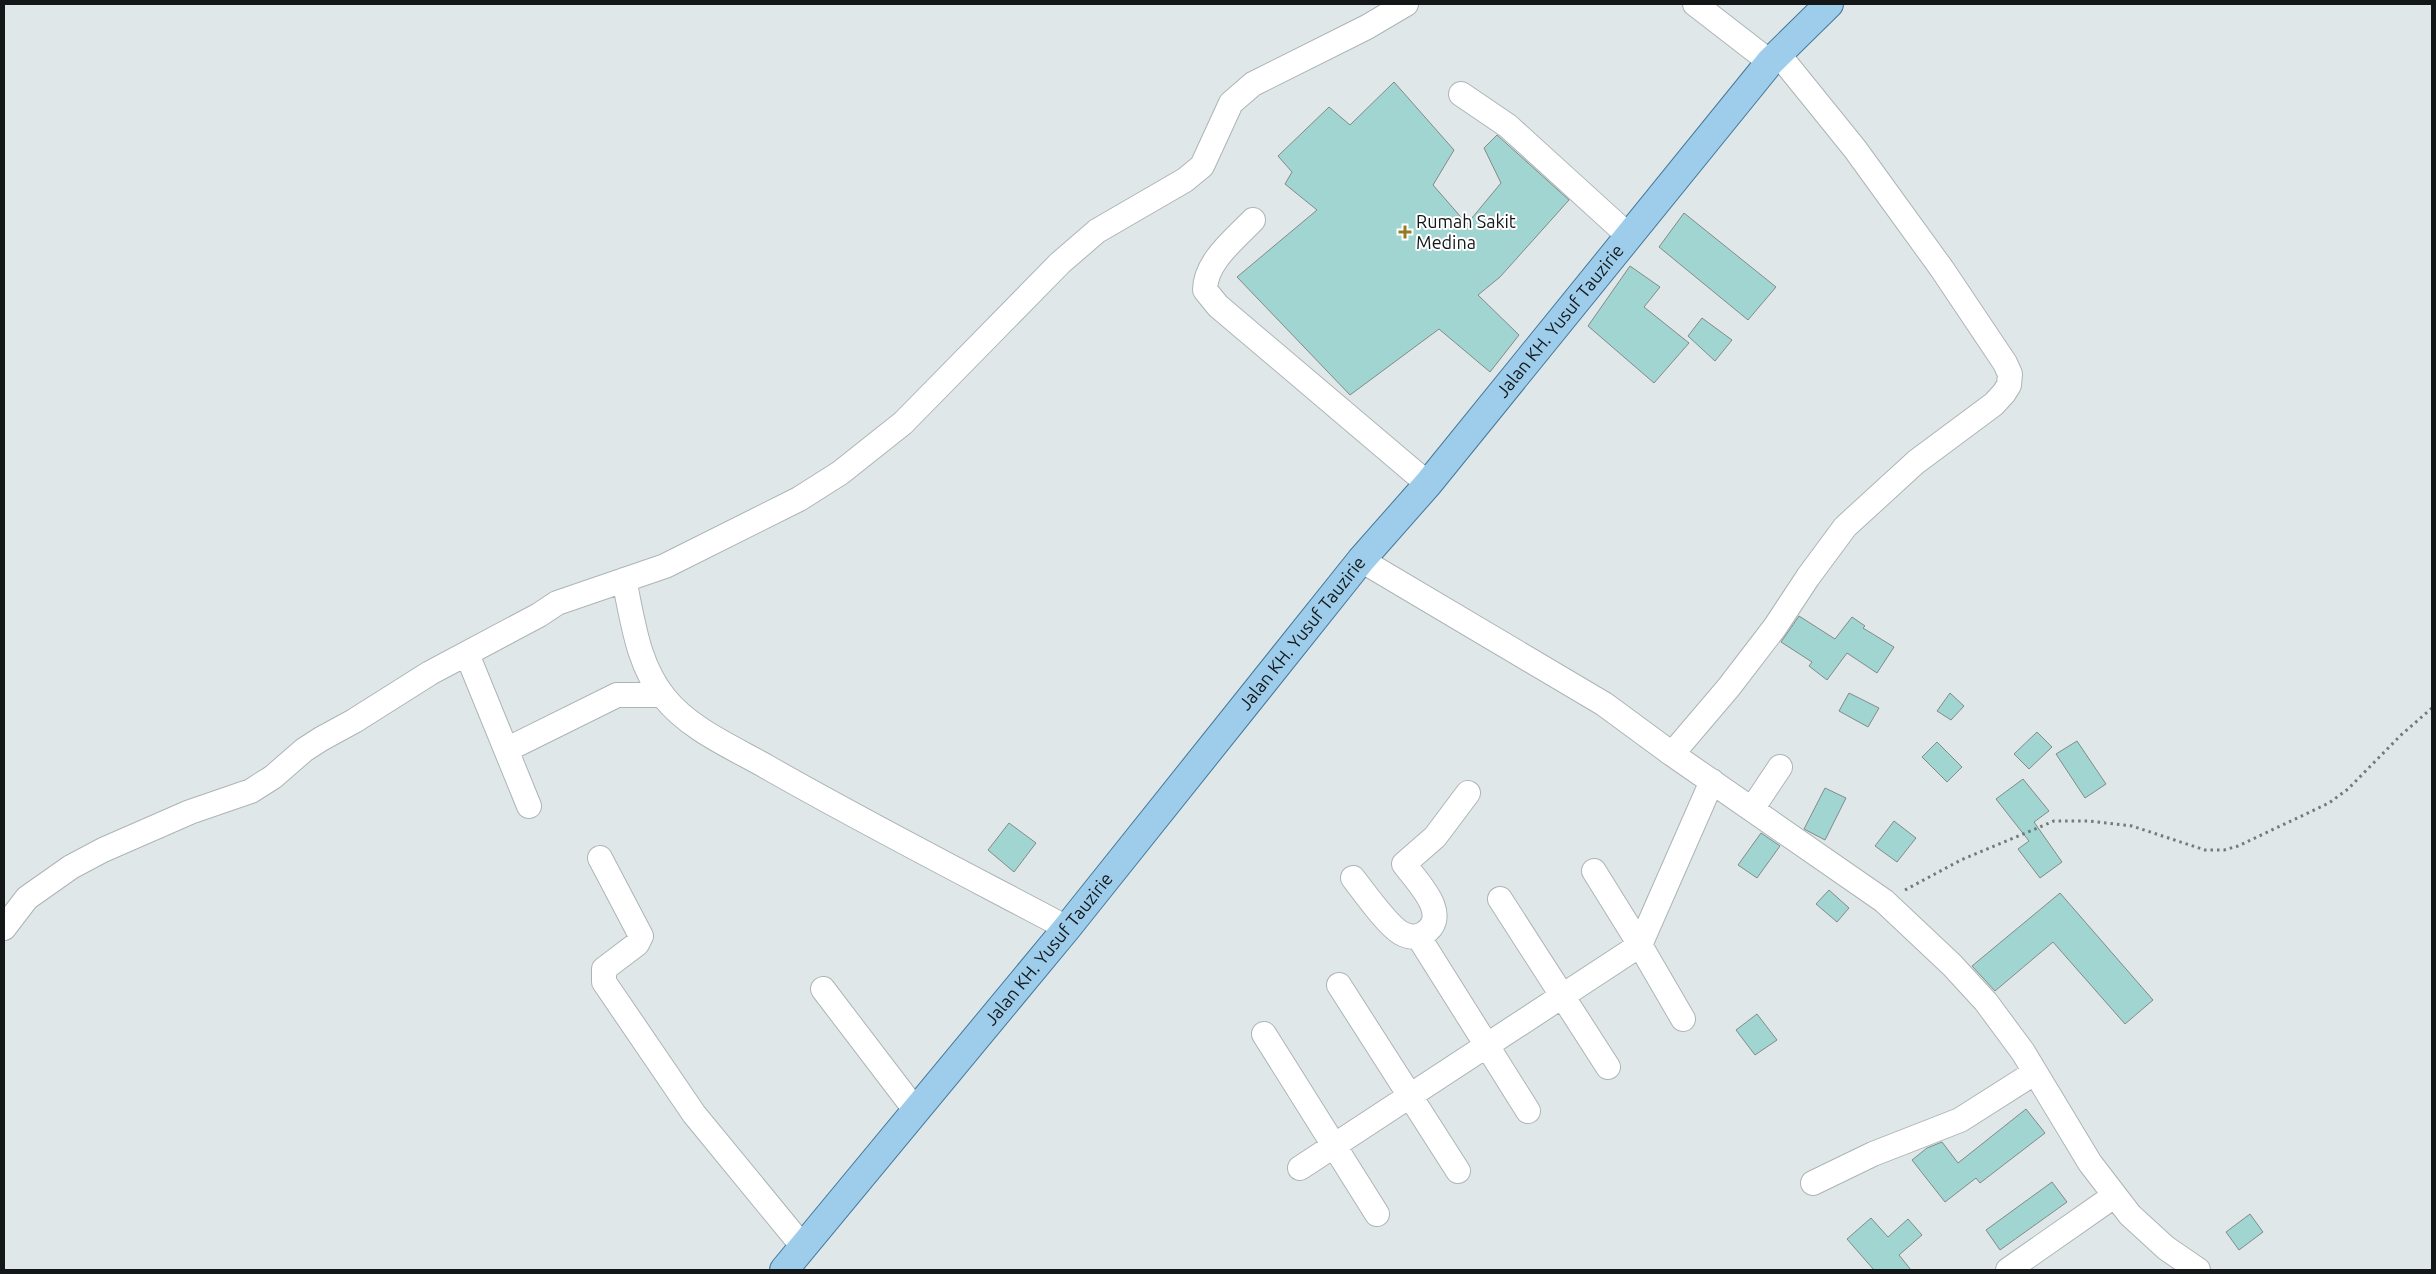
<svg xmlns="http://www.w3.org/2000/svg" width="2436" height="1274" font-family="Ubuntu,sans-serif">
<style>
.building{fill:#a0d5d1;stroke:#838a89}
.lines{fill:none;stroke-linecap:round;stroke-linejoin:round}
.minor-casing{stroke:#adb4b6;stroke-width:26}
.major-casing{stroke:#43789a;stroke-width:30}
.path{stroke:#74797a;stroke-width:3;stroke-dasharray:2.5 4;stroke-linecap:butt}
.minor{stroke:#fff;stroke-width:24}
.major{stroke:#9ecdec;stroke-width:28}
.poi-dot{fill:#937c23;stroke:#fff;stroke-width:2}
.labels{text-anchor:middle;stroke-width:4;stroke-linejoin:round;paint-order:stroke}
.poi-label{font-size:18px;fill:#141718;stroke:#fff;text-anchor:start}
.street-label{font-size:18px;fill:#141718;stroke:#fff}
</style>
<rect width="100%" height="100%" fill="#e0e7e9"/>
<path class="building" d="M 1394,82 L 1454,150 L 1433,185 L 1467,224 L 1501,183 L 1484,148 L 1497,135 L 1569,200 L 1500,277 L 1478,295 L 1519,335 L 1490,372 L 1439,329 L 1350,395 L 1237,277 L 1317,210 L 1285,184 L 1292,172 L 1278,156 L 1329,107 L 1350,125 Z
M 1684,213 L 1776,287 L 1748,320 L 1659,247 Z
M 1630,266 L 1660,287 L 1644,307 L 1689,343 L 1654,383 L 1588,326 Z
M 1702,318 L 1732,340 L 1715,361 L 1688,336 Z
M 1799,616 L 1835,639 L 1852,617 L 1865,626 L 1863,628 L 1894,647 L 1877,673 L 1847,653 L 1827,680 L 1809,666 L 1812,662 L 1781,642 Z
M 1849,693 L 1879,708 L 1868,727 L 1839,711 Z
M 1950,693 L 1964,706 L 1951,720 L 1937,711 Z
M 2037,732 L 2052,747 L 2029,769 L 2014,754 Z
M 2077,741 L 2106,784 L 2085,798 L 2056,754 Z
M 1937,742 L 1962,767 L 1947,782 L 1922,757 Z
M 2023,779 L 2049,811 L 2034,822 L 2062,862 L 2040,878 L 2018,849 L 2029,841 L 1996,799 Z
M 1825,788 L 1846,798 L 1825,840 L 1804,829 Z
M 1894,821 L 1916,838 L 1897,862 L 1875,846 Z
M 1009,823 L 1036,843 L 1014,872 L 988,850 Z
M 1761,833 L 1780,846 L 1757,878 L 1738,865 Z
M 1829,890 L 1849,908 L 1837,922 L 1816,904 Z
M 2060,893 L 2153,1000 L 2125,1024 L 2053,942 L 1995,991 L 1972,966 Z
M 1757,1014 L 1777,1040 L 1755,1055 L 1736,1030 Z
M 2026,1109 L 2045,1133 L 1980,1183 L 1976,1178 L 1945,1202 L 1912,1160 L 1927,1148 L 1942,1142 L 1958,1163 Z
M 2052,1182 L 2067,1202 L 2000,1250 L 1986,1230 Z
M 2250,1214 L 2263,1232 L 2239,1250 L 2226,1232 Z
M 1871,1218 L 1888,1237 L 1908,1219 L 1922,1235 L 1899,1255 L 1911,1270 L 1874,1270 L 1847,1239 Z"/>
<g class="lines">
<g class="minor-casing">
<path id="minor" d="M 1695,4 L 1770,62
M 1461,94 L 1508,126 L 1630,237
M 1253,220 C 1235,239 1205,262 1205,290 L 1218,306 L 1428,484
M 1361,560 L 1604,704 L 1672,754 L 1884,901 L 1952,965 L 1986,1002 L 2023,1052 L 2090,1163 L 2130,1215 L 2166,1248 L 2198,1270
M 624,580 C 633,620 637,663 664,697 C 689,729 732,747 767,767 C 865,823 967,875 1067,928
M 467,654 L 529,806
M 506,750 L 617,695 L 662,695
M 1672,754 L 1729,687 L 1775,627 L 1808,577 L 1845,527 L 1916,462 L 1994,404 L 2004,393 L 2009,385 L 2010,374 L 2005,363 L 1942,269 L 1855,149 L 1779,55
M 1752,809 L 1780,767
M 600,858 L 641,936 L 637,944 L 604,969 L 604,982 L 694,1114 L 804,1248
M 1594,871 L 1640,945 L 1712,781
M 1353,878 C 1364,892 1387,925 1401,933 C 1408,937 1416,938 1423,934 C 1453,916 1417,882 1404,864 L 1435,837 L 1468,793
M 1500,899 L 1608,1067
M 4,928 L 27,898 L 71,867 L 103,850 L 190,812 L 251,791 L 273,777 L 304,750 L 321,739 L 354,721 L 430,673 L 539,615 L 557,603 L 665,566 L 799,499 L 840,473 L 903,423 L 1060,263 L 1097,231 L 1185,180 L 1202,166 L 1231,103 L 1253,84 L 1367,27 L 1406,4
M 1418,936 L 1528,1111
M 1339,985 L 1458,1171
M 823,989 L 916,1111
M 1264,1034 L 1377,1214
M 1300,1168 L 1640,945 L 1683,1019
M 1813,1183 L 1873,1154 L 1960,1120 L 2034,1073
M 2008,1270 L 2114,1196"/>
</g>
<g class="major-casing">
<g id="major">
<path id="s1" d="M 784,1270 L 1067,928 L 1361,560 L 1428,484 L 1770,62 L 1829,4"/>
</g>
</g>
<path class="path" d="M 1905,890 L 1961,860 L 2054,821 L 2089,821 L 2132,826 L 2205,850 L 2224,850 L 2238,846 L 2329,803 L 2348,789 L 2401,735 L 2432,708"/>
<use href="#minor" class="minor"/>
<use href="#major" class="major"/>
</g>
<path class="poi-dot" d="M1402.5 224.5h5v5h5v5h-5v5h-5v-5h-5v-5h5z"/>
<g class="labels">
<g class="poi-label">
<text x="1416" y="228">Rumah Sakit<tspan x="1416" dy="21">Medina</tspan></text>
</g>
<g class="street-label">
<text dy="6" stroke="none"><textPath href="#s1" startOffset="1226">Jalan KH. Yusuf Tauzirie</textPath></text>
<text dy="6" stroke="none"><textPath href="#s1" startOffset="821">Jalan KH. Yusuf Tauzirie</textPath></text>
<text dy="6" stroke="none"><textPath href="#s1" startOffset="416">Jalan KH. Yusuf Tauzirie</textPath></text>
</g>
</g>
<rect width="2436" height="1274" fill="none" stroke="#141718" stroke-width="10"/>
</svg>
